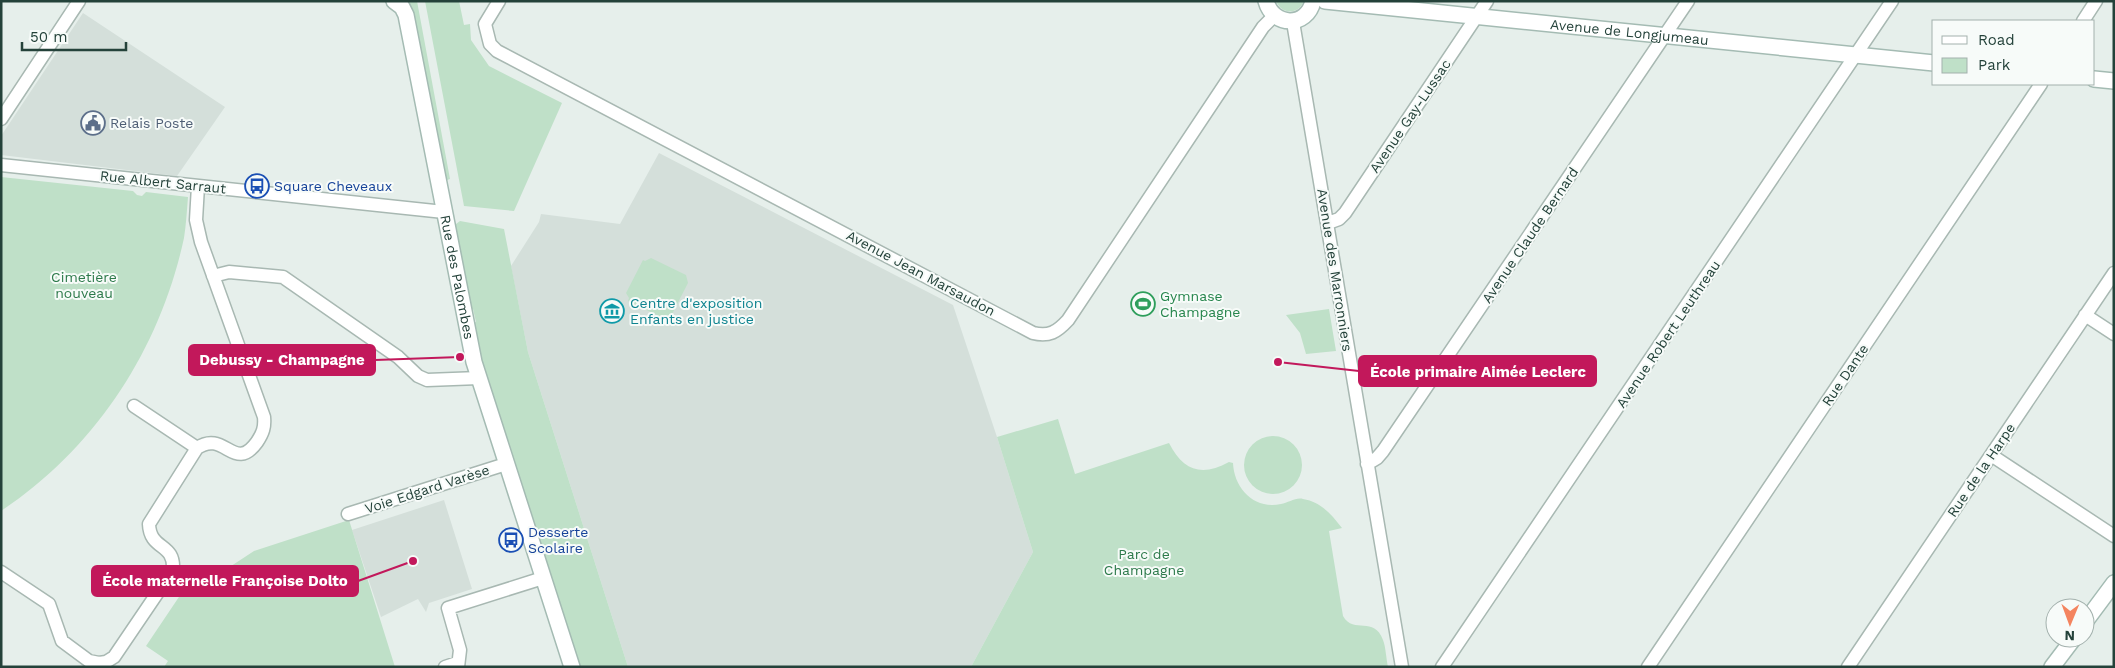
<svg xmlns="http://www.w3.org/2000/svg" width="2115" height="668" font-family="'Work Sans',sans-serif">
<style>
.built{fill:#d4dfda}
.green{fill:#bfe0c8}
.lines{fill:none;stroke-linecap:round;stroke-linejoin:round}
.street-casing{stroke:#a8b8b2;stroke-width:15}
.secondary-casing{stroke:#a4bbb3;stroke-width:18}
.street{stroke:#fff;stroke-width:12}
.secondary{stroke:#fff;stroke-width:15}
.labels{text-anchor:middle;stroke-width:4;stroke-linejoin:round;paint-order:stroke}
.street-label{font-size:14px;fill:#24423a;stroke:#f7fbf9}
.service-label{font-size:14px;fill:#4e5e75;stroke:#f7fbf9;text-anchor:start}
.transit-label{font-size:14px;fill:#164399;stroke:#f7fbf9;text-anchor:start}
.park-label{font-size:14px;fill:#2d7a4b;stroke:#f7fbf9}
.leisure-label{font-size:14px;fill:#27864d;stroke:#f7fbf9;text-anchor:start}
.culture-label{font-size:14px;fill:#0d838f;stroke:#f7fbf9;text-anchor:start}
.leader{fill:none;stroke:#c2185b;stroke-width:2}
.callout-dot{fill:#c2185b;stroke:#f7fbf9;stroke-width:2}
.callout{fill:#c2185b;stroke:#c2185b;stroke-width:2}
.callout-label{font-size:15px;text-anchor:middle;font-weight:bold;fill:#fff}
</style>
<rect width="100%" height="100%" fill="#e6efeb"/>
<path class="built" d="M 83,13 L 225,107 L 177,176 L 1,155 L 1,136 Z
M 659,153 L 953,305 L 997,437 L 1033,552 L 971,667 L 628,667 L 528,352 L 511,266 L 539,222 L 541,214 L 620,224 Z
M 444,500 L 472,589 L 429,603 L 426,612 L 418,599 L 381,617 L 352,530 Z"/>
<path class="green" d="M 405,1 L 417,1 L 450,179 L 444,181 Z
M 425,1 L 459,1 L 464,25 L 470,24 L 471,40 L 489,66 L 562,103 L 514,211 L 464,206 Z
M 1276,1 L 1304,1 C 1298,15 1282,15 1276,1 Z
M 1,177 L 133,191 L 137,195 L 142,196 L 146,192 L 188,197 C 187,210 186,225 184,238 C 160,349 96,448 1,511 Z
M 460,221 L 504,229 L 528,352 L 628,667 L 577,667 L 485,378 L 472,323 L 476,322 L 473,309 L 470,309 L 454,229 L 456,224 Z
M 651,258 L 686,275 L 688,283 L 671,316 L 663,318 L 628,301 L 629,298 L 626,293 L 643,260 L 645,261 Z
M 1329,309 L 1336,351 L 1306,354 L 1300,333 L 1286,315 Z
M 1058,419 L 1075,474 L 1169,443 C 1183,471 1202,477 1229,462 L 1233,463 C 1234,488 1254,510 1281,504 C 1288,503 1296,497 1303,499 C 1321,502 1331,514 1342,528 L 1329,531 L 1343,616 C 1354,635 1374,615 1383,640 C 1386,648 1386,658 1388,667 L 971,667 L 1033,552 L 997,437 Z
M1244 465a29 29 0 1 1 58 0a29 29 0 1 1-58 0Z
M 349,520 L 395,667 L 164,667 L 168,661 L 146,646 L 187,585 L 193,591 L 254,551 Z"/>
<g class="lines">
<g class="street-casing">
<path id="street" d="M 499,1 L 485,24 L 490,44 L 497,51 L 1033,333 C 1049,337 1057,332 1068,320 L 1263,27 L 1274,16
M 2083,21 L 2096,1
M 1293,22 L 1402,667
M 1,119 L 79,1
M 1,165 L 444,212
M 1328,223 L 1339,219 L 1345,213 L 1487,1
M 213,276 L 229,272 L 283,277 L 398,357 L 418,376 L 427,380 L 479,378
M 2085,315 L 2114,334
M 134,406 L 197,448
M 1991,455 L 2114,536
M 1367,464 L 1377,458 L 1383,451 L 1688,1
M 348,514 L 506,464
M 1,572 L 49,604 L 62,641 L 89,661 L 99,663 L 106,662 L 114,657 L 173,570 C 175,542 150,551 149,524 L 197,448 C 225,429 234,474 257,442 C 263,433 265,427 264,417 L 201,242 L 196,220 L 198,186
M 445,667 L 457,663
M 458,667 L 460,650 L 448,608 L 543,578
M 1442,667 L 1892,1
M 1648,667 L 2041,84
M 1848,667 L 2114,273"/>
</g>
<g class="secondary-casing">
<g id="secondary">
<path id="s1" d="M 394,1 L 402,7 L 406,15 L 474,362 L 572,667"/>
<path d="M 1266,1 C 1273,27 1307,28 1313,1"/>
<path id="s2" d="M 1325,1 L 1934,63"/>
<path d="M 2094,79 L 2114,81"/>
<path d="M 2085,622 L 2114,583"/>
<path d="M 2052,667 L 2074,638"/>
</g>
</g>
<use href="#street" class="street"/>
<use href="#secondary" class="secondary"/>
</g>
<defs>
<g id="civic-ring" transform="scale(1.25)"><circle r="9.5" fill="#f7fbf9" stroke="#5c6f8a" stroke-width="1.5"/><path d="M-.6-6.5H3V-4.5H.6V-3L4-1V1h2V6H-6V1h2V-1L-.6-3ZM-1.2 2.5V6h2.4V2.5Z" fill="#5c6f8a"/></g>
<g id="bus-ring" transform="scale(1.25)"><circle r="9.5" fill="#f7fbf9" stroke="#1a4fb4" stroke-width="1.5"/><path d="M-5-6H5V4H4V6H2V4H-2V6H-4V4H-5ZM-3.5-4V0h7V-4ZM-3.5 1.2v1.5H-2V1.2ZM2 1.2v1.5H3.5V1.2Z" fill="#1a4fb4"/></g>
<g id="stadium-ring" transform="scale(1.25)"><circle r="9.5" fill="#f7fbf9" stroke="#2e9e5b" stroke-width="1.5"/><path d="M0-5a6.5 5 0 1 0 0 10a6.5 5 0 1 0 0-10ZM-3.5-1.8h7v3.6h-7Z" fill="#2e9e5b"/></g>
<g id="museum-ring" transform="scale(1.25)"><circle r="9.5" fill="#f7fbf9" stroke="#0f9aa8" stroke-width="1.5"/><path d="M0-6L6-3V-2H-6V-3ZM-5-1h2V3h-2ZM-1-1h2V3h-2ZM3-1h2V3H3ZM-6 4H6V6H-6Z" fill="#0f9aa8"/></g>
</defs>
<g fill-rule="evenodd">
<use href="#civic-ring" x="93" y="123"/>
<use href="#bus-ring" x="257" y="186"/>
<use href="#stadium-ring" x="1143" y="304"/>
<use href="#museum-ring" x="612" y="311"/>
<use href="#bus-ring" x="511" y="540"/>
</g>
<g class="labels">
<g class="street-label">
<text dy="5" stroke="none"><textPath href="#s2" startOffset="306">Avenue de Longjumeau</textPath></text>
<text transform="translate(1410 116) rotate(-56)" y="5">Avenue Gay-Lussac</text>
<text transform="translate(163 182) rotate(6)" y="5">Rue Albert Sarraut</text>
<text transform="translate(1530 235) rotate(-56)" y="5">Avenue Claude Bernard</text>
<text transform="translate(1335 270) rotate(81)" y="5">Avenue des Marronniers</text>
<text transform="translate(921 273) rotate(28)" y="5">Avenue Jean Marsaudon</text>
<text dy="5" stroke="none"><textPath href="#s1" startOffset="286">Rue des Palombes</textPath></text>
<text transform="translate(1668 334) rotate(-56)" y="5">Avenue Robert Leuthreau</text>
<text transform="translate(1845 375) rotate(-56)" y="5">Rue Dante</text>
<text transform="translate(1981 470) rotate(-56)" y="5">Rue de la Harpe</text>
<text transform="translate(427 489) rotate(-18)" y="5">Voie Edgard Varèse</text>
</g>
<g class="service-label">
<text x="110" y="128">Relais Poste</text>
</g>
<g class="transit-label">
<text x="274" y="191">Square Cheveaux</text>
<text x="528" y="537">Desserte<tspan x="528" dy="16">Scolaire</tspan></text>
</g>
<g class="park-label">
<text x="84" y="282">Cimetière<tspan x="84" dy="16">nouveau</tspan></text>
<text x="1144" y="559">Parc de<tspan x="1144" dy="16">Champagne</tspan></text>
</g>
<g class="leisure-label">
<text x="1160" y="301">Gymnase<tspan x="1160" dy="16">Champagne</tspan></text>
</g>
<g class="culture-label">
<text x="630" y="308">Centre d'exposition<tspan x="630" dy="16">Enfants en justice</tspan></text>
</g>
</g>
<path class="leader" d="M460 357L375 360M1278 362L1359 371M413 561L358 581"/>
<g class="callout-dot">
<circle cx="460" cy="357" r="5"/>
<circle cx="1278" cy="362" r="5"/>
<circle cx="413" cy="561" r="5"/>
</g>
<g class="callout">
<rect x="189" y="345" width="186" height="30" rx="5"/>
<rect x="1359" y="356" width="237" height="30" rx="5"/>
<rect x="92" y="566" width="266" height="30" rx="5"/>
</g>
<g class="callout-label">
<text x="282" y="365">Debussy - Champagne</text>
<text x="1478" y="377">École primaire Aimée Leclerc</text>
<text x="225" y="586">École maternelle Françoise Dolto</text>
</g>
<rect width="2115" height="668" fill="none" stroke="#24423a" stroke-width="5"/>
<rect x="1932" y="20" width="162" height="65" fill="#f7fbf9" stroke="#a3b1ad"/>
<rect x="1942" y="36" width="25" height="8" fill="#ffffff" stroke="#a3b1ad"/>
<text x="1978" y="45" font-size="15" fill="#24423a">Road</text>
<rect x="1942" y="58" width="25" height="15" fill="#bfe0c8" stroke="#a3b1ad"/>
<text x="1978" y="70" font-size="15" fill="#24423a">Park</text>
<g transform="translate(2070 623) rotate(181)"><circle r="24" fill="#f7fbf9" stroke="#a3b1ad"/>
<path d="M0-4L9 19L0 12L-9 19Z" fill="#f4845f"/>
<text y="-8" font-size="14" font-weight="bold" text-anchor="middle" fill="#24423a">N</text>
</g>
<path d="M22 42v8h104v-8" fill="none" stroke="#24423a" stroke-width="2.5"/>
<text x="30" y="42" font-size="15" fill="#24423a" stroke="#f7fbf9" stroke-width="4" paint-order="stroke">50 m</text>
</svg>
